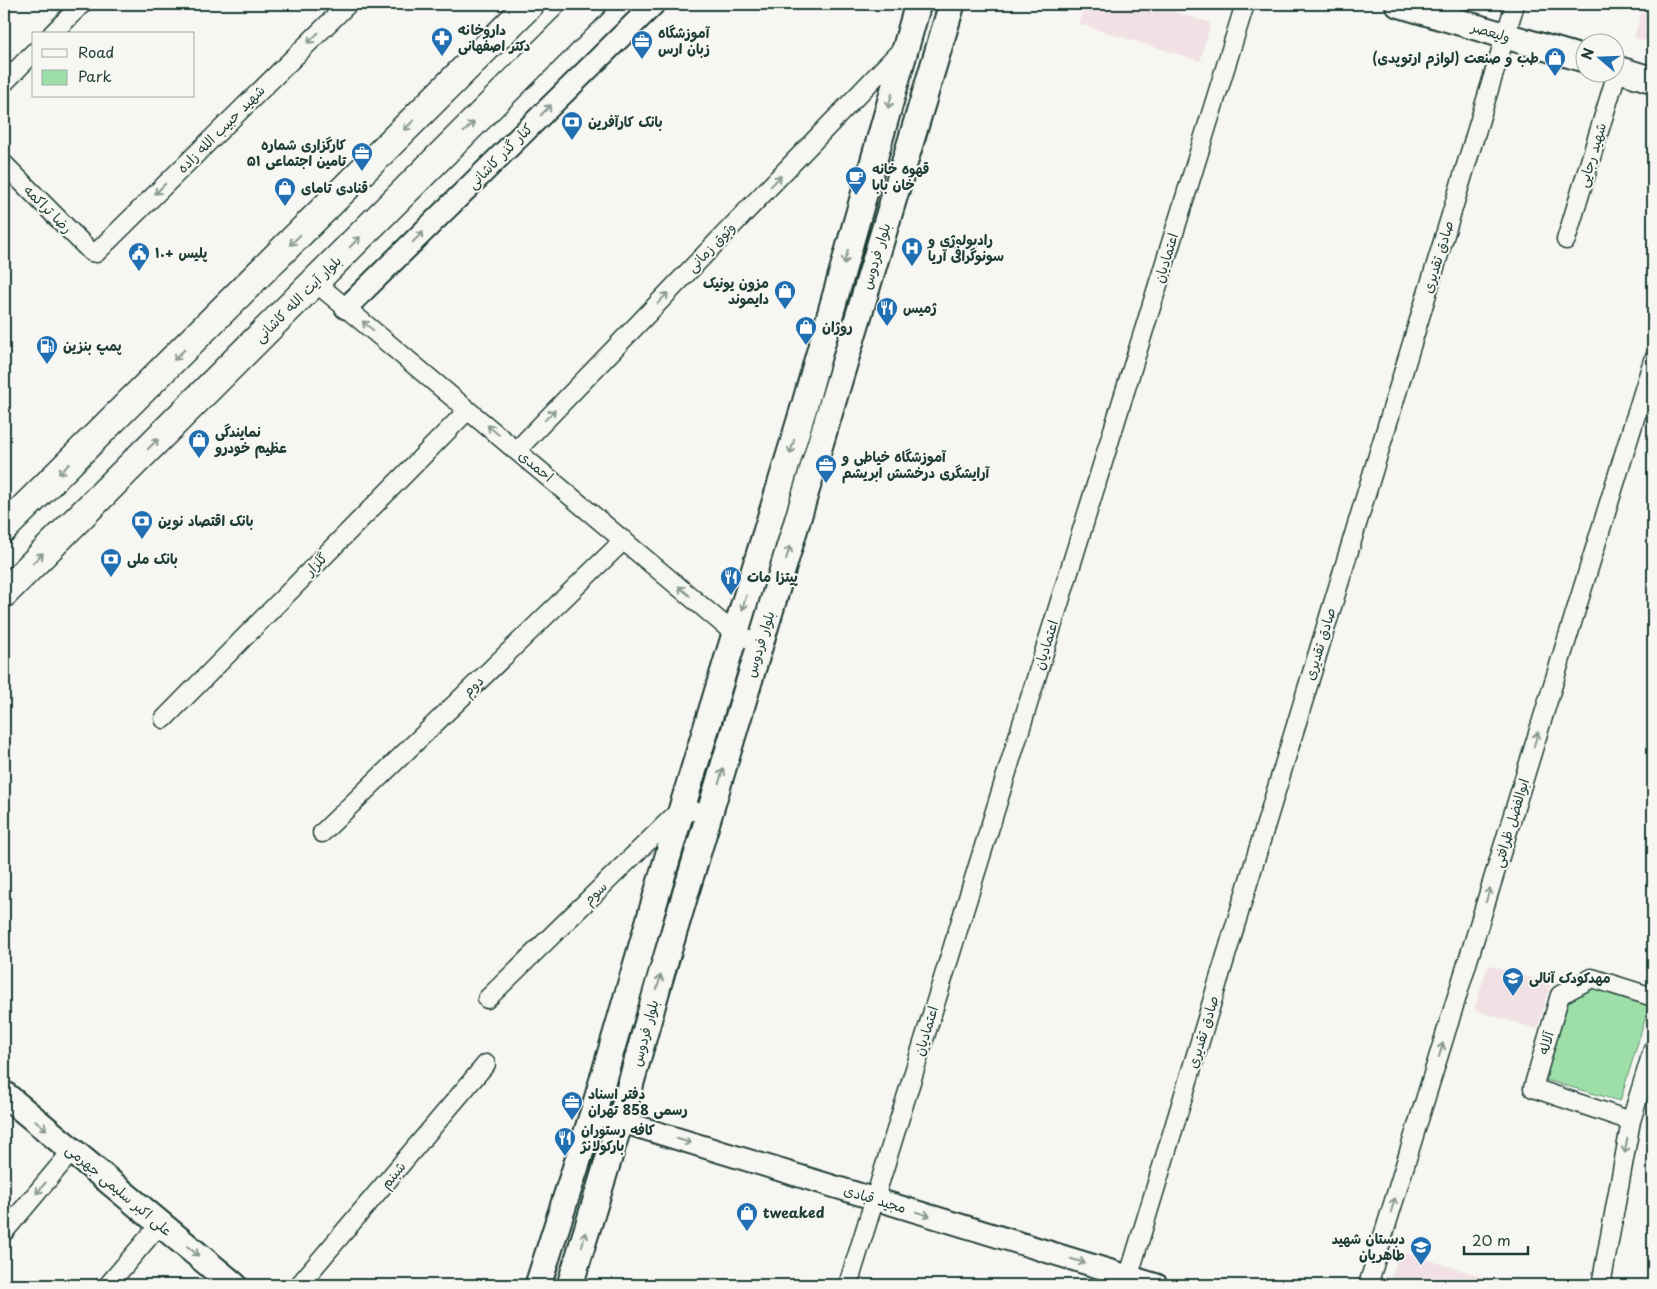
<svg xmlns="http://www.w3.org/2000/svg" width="1657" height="1289" font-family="'Playpen Sans','Playpen Sans Arabic',sans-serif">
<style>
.built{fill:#f2e1e4}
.green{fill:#9edea8;stroke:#5e8e6e}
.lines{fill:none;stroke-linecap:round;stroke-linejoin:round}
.minor-casing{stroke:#1f3d34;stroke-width:21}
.tertiary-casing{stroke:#1f3d34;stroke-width:25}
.secondary-casing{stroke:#1f3d34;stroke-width:29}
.primary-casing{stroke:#1f3d34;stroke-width:31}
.minor{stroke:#f6f6f2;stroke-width:18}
.tertiary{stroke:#f6f6f2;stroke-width:21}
.secondary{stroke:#f6f6f2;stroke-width:25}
.primary{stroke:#f6f6f2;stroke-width:28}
.oneway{stroke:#8a9a93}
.labels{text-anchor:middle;stroke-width:4;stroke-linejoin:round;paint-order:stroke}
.poi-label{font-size:14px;font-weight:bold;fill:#1f3d34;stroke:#f6f6f2;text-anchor:start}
.street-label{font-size:14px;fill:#1f3d34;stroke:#f6f6f2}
</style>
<rect width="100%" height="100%" fill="#f6f6f2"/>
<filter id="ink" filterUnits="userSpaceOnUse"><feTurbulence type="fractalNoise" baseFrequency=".02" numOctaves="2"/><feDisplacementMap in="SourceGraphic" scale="10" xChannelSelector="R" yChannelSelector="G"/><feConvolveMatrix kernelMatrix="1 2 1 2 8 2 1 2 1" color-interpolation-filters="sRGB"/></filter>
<g filter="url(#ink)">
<path class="built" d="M 1085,4 L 1149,4 L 1211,23 L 1200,61 L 1079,24 Z
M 1644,4 L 1653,4 L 1653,43 L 1634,38 Z
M 1488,965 L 1551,984 L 1537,1029 L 1474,1010 Z
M 1400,1251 L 1486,1278 L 1510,1285 L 1389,1285 Z"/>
<path class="green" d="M 1590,987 L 1650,1003 L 1620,1101 L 1546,1080 L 1566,997 Z"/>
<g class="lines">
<g class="minor-casing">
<path id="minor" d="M 52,34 L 82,4
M 4,83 L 34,52
M 4,164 L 91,252 L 96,253 L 348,4
M 1566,240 L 1618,69
M 315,282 L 735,634 L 761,643
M 517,450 L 904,47
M 164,719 L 468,410
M 322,833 L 624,540
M 487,999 L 682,808 L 709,815
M 1631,1121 L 1533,1088 L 1560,995 L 1592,978 L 1653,997
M 4,1232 L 72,1151
M 108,1285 L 160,1224
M 299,1285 L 486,1064
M 848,1285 L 1245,4
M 1126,1285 L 1515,4
M 1368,1285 L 1653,360
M 1601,1285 L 1631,1121 L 1653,1049"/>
</g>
<g class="tertiary-casing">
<path id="tertiary" d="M 346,308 L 654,4
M 593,1113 L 1157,1285"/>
</g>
<g class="secondary-casing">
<path id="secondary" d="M 1398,4 L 1584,59
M 1614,68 L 1653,80
M 4,1094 L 234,1285
M 538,1285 L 593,1113 L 682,808 L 804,407 L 918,4
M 570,1285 L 620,1122 L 659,982 L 952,4"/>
</g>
<g class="primary-casing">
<path id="primary" d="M 4,528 L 530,4
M 4,593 L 592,4"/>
</g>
<use href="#minor" class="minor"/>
<use href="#tertiary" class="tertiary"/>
<use href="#secondary" class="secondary"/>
<use href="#primary" class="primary"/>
</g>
<defs><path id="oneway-shaft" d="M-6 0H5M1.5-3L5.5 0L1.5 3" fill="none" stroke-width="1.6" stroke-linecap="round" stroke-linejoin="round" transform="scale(1.25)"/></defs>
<g class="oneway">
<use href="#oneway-shaft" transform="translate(313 38) rotate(135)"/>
<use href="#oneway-shaft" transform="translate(890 101) rotate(106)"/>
<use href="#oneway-shaft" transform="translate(546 110) rotate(-45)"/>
<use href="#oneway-shaft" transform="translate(409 125) rotate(135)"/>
<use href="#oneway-shaft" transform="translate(469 127) rotate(-45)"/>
<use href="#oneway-shaft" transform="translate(776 181) rotate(-46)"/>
<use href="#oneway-shaft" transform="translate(160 189) rotate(135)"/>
<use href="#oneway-shaft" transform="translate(418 237) rotate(-45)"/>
<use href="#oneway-shaft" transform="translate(295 240) rotate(135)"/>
<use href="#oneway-shaft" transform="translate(355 242) rotate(-45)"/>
<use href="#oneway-shaft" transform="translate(846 257) rotate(106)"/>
<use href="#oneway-shaft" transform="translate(663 298) rotate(-46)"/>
<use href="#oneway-shaft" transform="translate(368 326) rotate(-140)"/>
<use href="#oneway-shaft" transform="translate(179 355) rotate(135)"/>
<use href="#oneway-shaft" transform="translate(550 415) rotate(-46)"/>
<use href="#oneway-shaft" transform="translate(493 430) rotate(-140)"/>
<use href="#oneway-shaft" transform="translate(153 444) rotate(-45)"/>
<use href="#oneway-shaft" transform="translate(792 447) rotate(107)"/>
<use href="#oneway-shaft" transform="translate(64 469) rotate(135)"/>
<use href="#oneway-shaft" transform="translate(788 553) rotate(-73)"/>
<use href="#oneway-shaft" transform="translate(38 558) rotate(-45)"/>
<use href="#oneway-shaft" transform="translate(684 591) rotate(-140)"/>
<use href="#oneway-shaft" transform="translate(744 603) rotate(107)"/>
<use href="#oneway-shaft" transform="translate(1536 739) rotate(-73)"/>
<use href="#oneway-shaft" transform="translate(721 776) rotate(-73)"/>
<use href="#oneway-shaft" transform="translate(1488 895) rotate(-73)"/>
<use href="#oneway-shaft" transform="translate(659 982) rotate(-73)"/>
<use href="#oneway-shaft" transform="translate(1441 1050) rotate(-73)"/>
<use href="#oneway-shaft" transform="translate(41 1125) rotate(40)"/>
<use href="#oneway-shaft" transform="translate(684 1141) rotate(17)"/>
<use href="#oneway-shaft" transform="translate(1626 1146) rotate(100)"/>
<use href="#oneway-shaft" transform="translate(41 1188) rotate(130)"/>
<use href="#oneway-shaft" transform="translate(1393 1205) rotate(-73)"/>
<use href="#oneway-shaft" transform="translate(923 1214) rotate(17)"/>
<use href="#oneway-shaft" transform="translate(584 1239) rotate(-73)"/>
<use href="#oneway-shaft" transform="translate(193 1251) rotate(40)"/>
<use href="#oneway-shaft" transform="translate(1078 1261) rotate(17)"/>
</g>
</g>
<defs>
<g id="pharmacy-pin" transform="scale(1.125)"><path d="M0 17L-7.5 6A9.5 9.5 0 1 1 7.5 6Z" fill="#1f6fb2" stroke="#f6f6f2"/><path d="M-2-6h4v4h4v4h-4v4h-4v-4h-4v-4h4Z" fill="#fff"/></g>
<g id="office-pin" transform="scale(1.125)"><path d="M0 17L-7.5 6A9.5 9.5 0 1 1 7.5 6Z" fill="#1f6fb2" stroke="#f6f6f2"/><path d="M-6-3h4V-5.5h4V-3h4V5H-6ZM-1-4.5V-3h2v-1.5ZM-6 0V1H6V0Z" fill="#fff"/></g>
<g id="shop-pin" transform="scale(1.125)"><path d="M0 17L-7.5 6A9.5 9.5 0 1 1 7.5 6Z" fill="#1f6fb2" stroke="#f6f6f2"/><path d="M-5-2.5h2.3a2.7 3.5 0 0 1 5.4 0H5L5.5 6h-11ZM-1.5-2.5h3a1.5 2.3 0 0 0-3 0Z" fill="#fff"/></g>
<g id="bank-pin" transform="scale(1.125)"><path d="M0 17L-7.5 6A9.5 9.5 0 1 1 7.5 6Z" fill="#1f6fb2" stroke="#f6f6f2"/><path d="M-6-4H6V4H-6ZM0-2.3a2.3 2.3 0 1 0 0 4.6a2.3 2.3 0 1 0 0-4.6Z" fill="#fff"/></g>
<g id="cafe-pin" transform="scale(1.125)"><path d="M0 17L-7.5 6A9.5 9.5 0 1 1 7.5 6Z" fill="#1f6fb2" stroke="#f6f6f2"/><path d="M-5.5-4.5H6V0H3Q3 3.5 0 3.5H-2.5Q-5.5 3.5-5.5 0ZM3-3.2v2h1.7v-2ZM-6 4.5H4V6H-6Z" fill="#fff"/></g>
<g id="hospital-pin" transform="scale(1.125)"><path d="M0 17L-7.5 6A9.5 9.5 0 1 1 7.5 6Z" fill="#1f6fb2" stroke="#f6f6f2"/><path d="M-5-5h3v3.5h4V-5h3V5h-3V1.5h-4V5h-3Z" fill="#fff"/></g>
<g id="civic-pin" transform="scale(1.125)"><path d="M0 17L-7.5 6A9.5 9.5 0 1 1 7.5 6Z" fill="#1f6fb2" stroke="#f6f6f2"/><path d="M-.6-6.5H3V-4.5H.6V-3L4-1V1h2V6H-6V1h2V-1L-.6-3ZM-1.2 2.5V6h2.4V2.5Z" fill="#fff"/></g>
<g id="restaurant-pin" transform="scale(1.125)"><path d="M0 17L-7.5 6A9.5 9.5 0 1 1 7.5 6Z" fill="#1f6fb2" stroke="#f6f6f2"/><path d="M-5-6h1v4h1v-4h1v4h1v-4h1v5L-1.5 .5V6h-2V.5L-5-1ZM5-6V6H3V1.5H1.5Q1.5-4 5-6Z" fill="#fff"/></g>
<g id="fuel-pin" transform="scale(1.125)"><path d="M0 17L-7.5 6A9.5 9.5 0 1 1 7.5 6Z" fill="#1f6fb2" stroke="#f6f6f2"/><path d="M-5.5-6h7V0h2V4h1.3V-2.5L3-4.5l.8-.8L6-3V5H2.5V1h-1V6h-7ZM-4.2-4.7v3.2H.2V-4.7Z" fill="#fff"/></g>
<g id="school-pin" transform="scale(1.125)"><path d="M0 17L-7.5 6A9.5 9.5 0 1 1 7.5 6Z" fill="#1f6fb2" stroke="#f6f6f2"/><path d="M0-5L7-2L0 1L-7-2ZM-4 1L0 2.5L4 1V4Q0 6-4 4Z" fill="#fff"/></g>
</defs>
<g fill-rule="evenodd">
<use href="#pharmacy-pin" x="442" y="38"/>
<use href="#office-pin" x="642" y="41"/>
<use href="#shop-pin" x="1555" y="58"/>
<use href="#bank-pin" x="572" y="122"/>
<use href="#office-pin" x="362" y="153"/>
<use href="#cafe-pin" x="856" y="177"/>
<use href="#shop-pin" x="285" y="188"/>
<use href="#hospital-pin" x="912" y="248"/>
<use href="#civic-pin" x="139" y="253"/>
<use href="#shop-pin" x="785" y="291"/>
<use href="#restaurant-pin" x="887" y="308"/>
<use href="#shop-pin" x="806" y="327"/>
<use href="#fuel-pin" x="47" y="346"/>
<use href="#shop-pin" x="199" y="440"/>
<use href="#office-pin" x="826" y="465"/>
<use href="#bank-pin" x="142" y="521"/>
<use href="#bank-pin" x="111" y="559"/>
<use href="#restaurant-pin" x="731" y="577"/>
<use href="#school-pin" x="1513" y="978"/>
<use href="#office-pin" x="572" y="1102"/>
<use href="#restaurant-pin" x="565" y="1138"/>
<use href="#shop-pin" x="747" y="1213"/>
<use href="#school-pin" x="1421" y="1247"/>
</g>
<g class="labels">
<g class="poi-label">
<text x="458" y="35">داروخانه<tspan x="458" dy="16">دکتر اصفهانی</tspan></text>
<text x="658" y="38">آموزشگاه<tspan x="658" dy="16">زبان ارس</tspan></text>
<text x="1539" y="63" text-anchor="end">طب و صنعت (لوازم ارتوپدی)</text>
<text x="588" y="127">بانک کارآفرین</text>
<text x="346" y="150" text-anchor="end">کارگزاری شماره<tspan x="346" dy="16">۵۱ تامین اجتماعی</tspan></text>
<text x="872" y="174">قهوه خانه<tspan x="872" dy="16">خان بابا</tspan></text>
<text x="301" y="193">قنادی تامای</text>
<text x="928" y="245">رادیولوژی و<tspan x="928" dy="16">سونوگرافی آریا</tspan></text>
<text x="155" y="258">پلیس +۱۰</text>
<text x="769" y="288" text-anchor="end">مزون یونیک<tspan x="769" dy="16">دایموند</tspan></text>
<text x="903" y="313">ژمیس</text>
<text x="822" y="332">روژان</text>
<text x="63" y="351">پمپ بنزین</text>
<text x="215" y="437">نمایندگی<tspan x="215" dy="16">عظیم خودرو</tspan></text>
<text x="842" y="462">آموزشگاه خیاطی و<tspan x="842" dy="16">آرایشگری درخشش ابریشم</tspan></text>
<text x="158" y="526">بانک اقتصاد نوین</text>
<text x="127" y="564">بانک ملی</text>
<text x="747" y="582">پیتزا مات</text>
<text x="1529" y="983">مهدکودک آنالی</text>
<text x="588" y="1099">دفتر اسناد<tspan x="588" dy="16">رسمی 858 تهران</tspan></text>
<text x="581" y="1135">کافه رستوران<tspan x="581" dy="16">بارکولانژ</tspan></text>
<text x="763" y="1218">tweaked</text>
<text x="1405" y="1244" text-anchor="end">دبستان شهید<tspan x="1405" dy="16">طاهریان</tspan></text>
</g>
<g class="street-label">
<text transform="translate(1491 32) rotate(17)" y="5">ولیعصر</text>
<text transform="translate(221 129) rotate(-45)" y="5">شهید حبیب الله زاده</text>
<text transform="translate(1592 155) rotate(-73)" y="5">شهید رجایی</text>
<text transform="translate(500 156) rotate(-45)" y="5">کنار گذر کاشانی</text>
<text transform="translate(48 209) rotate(45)" y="5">رضا تراکمه</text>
<text transform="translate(711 247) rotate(-46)" y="5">وثوق زمانی</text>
<text transform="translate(876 256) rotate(-73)" y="5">بلوار فردوس</text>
<text transform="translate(1438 257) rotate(-73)" y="5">صادق تقدیری</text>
<text transform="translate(1166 258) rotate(-73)" y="5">اعتمادیان</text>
<text transform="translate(298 299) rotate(-45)" y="5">بلوار آیت الله کاشانی</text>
<text transform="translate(536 466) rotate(40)" y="5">احمدی</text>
<text transform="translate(316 564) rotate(-45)" y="5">گلزار</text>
<text transform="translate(760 644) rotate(-73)" y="5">بلوار فردوس</text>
<text transform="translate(1320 644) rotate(-73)" y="5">صادق تقدیری</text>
<text transform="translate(1046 645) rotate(-73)" y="5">اعتمادیان</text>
<text transform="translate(473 686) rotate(-44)" y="5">دوم</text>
<text transform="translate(1511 823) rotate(-73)" y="5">ابوالفضل ظرافتی</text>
<text transform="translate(595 893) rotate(-44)" y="5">سوم</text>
<text transform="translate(926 1031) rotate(-73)" y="5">اعتمادیان</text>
<text transform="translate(1203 1032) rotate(-73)" y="5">صادق تقدیری</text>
<text transform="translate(645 1033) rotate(-75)" y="5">بلوار فردوس</text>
<text transform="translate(1546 1043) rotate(-74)" y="5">آلاله</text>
<text transform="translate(393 1175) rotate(-50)" y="5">شبنم</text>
<text transform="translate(119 1190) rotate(40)" y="5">علی اکبر سلیمی جهرمی</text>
<text transform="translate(875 1199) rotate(17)" y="5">مجید قبادی</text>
</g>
</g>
<rect width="1657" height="1289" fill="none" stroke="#f6f6f2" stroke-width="20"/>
<rect x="10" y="10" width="1637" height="1269" fill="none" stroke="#1f3d34" stroke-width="2" filter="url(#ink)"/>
<rect x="32" y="32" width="162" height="65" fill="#f6f6f2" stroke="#a0aca6"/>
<rect x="42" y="49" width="25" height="8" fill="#f6f6f2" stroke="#a0aca6"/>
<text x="78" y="58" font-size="15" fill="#1f3d34">Road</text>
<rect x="42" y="70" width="25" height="15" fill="#9edea8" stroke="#a0aca6"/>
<text x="78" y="82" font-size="15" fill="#1f3d34">Park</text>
<g transform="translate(1600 58) rotate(289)"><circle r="24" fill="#f6f6f2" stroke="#a0aca6"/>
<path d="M0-4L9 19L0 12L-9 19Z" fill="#1f6fb2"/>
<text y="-8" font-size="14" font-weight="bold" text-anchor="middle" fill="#1f3d34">N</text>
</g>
<path d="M1464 1246v8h64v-8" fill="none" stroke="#1f3d34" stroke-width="2.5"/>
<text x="1472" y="1246" font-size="15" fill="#1f3d34" stroke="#f6f6f2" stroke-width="4" paint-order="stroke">20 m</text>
</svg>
